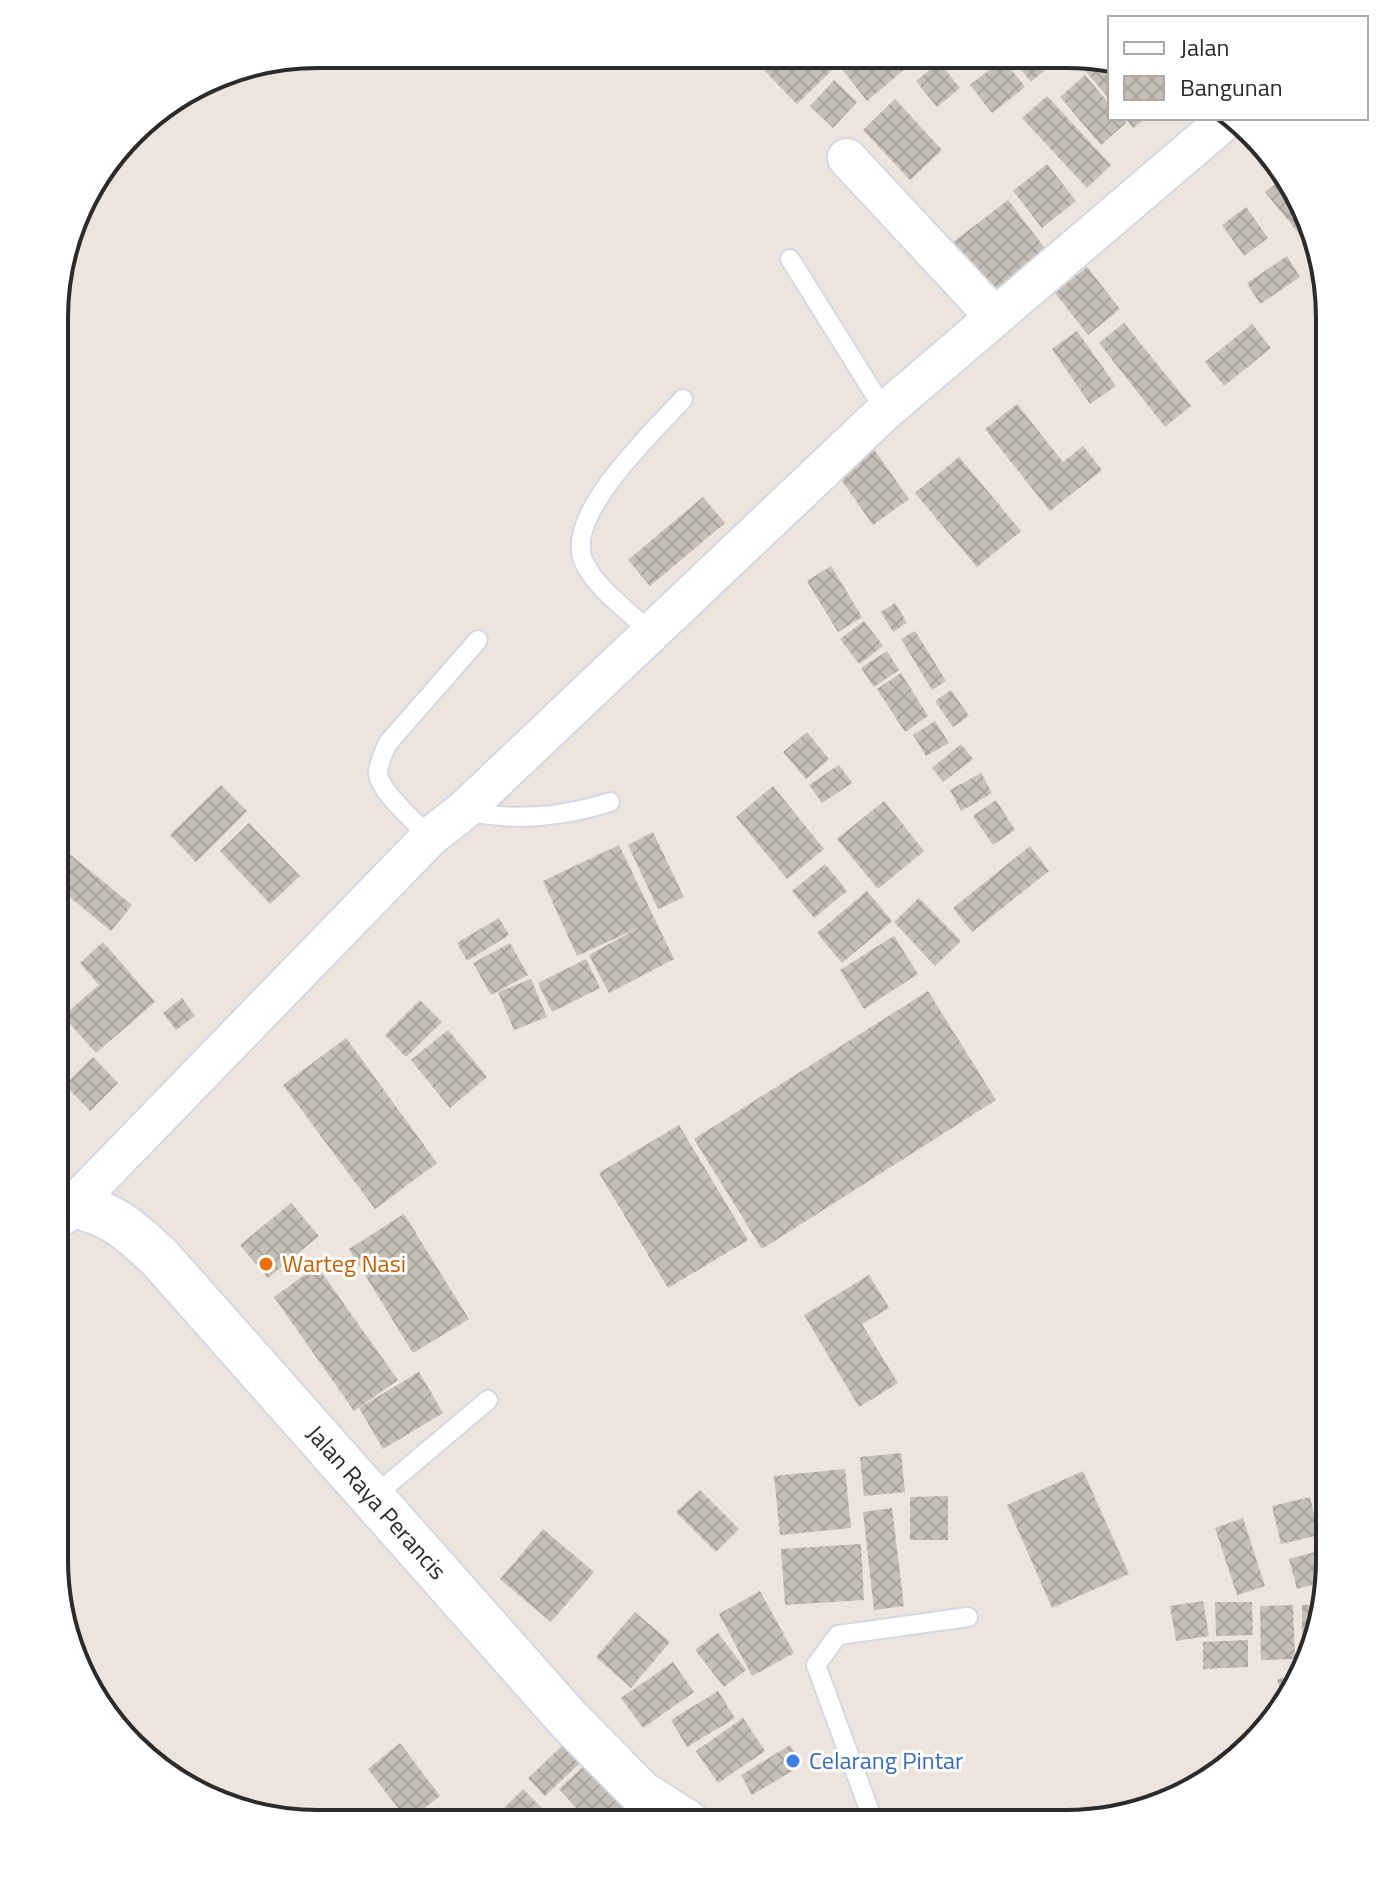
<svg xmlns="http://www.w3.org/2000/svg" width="1384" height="1878" font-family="'Titillium Web',sans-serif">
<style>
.building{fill:url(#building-cross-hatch)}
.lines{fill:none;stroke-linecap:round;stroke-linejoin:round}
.service-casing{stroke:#d2d8e4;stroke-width:22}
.minor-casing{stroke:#d2d8e4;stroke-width:42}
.tertiary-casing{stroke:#d2d8e4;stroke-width:48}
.secondary-casing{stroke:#d2d8e4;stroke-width:48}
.service{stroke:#fff;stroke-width:18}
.minor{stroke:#fff;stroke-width:38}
.tertiary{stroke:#fff;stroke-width:44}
.secondary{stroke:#fff;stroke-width:44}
.food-dot{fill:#e8710a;stroke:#fff;stroke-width:3}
.shop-dot{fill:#3f7fe0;stroke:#fff;stroke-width:3}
.labels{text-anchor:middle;stroke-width:6;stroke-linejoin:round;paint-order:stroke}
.food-label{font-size:24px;fill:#c56008;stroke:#fff;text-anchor:start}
.street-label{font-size:24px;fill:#2b2b2b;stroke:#fff}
.shop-label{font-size:24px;fill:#366cbe;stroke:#fff;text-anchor:start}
.rim{fill:none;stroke:#2b2b2b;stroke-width:4}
</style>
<defs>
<pattern id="building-cross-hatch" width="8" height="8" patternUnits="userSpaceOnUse" patternTransform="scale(2)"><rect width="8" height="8" fill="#c6bfb8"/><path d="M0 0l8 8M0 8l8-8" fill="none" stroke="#aaa49e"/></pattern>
</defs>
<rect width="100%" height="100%" fill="#ede4dd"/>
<path class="building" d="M 758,55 L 818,55 L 832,70 L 797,104 L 754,60 Z
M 856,56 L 906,56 L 912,63 L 867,101 L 841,68 Z
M 1010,56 L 1061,56 L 1031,82 Z
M 1097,56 L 1110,60 L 1110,100 L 1083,68 Z
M 1003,59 L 1025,87 L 992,113 L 970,85 Z
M 939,62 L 960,88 L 937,107 L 916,81 Z
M 1085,75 L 1110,105 L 1110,118 L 1122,118 L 1126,123 L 1101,145 L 1060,97 Z
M 834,80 L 857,102 L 833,128 L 810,106 Z
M 1047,96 L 1111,165 L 1087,188 L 1022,118 Z
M 895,99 L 942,150 L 910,180 L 863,130 Z
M 1125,118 L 1146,118 L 1133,128 Z
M 1047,164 L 1076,201 L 1042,228 L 1013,191 Z
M 1283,178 L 1303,201 L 1311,236 L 1305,241 L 1265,192 Z
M 1008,200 L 1047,251 L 990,294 L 952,243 Z
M 1246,207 L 1268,238 L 1244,256 L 1222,225 Z
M 1287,256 L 1300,277 L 1260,304 L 1247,283 Z
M 1087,267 L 1120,309 L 1088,335 L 1055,293 Z
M 1124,323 L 1191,406 L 1165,427 L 1099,343 Z
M 1252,324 L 1271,348 L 1224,386 L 1205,362 Z
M 1077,331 L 1116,386 L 1090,404 L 1052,349 Z
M 1017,404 L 1063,462 L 1083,446 L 1102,470 L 1050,511 L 985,429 Z
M 873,448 L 909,499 L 873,525 L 837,474 Z
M 959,457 L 1021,531 L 977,567 L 915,493 Z
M 703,497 L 725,523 L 650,586 L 628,560 Z
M 831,566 L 862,617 L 838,632 L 807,581 Z
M 895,603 L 907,623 L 893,632 L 881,612 Z
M 864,621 L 883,646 L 859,664 L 840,639 Z
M 915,631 L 946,681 L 932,690 L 901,639 Z
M 887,651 L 899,670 L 874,687 L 861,668 Z
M 901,673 L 928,716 L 905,732 L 877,689 Z
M 951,690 L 969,716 L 953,727 L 935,701 Z
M 935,721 L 949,743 L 926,756 L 913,735 Z
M 807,732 L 829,759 L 806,779 L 783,752 Z
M 961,744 L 973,759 L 943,782 L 932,768 Z
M 839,765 L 852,783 L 822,803 L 809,785 Z
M 981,773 L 992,793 L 961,811 L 950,790 Z
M 221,785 L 247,811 L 196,862 L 170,835 Z
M 773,786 L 824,849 L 787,879 L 736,817 Z
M 996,800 L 1015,830 L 993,845 L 973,816 Z
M 884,801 L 924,851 L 878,889 L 837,839 Z
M 249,823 L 300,876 L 270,904 L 220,851 Z
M 653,832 L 684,897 L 658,909 L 628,845 Z
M 619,845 L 674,959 L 609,993 L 589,955 L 640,927 L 577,956 L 543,881 Z
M 1030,846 L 1049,871 L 972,932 L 953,908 Z
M 67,852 L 132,905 L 111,931 L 55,885 L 55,866 Z
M 825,864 L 847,891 L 814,918 L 792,891 Z
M 867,891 L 892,921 L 842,963 L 817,933 Z
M 919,898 L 961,941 L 935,966 L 894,922 Z
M 499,918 L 509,935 L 467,961 L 457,943 Z
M 894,936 L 918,974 L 864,1009 L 840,970 Z
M 103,942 L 155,1002 L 96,1053 L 63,1016 L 99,985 L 80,963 Z
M 510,943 L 528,975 L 491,995 L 473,963 Z
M 586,959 L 600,988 L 552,1012 L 538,983 Z
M 531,979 L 547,1017 L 514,1030 L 498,992 Z
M 928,991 L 996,1100 L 762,1249 L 694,1139 Z
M 182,998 L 195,1016 L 176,1030 L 163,1013 Z
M 420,1000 L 442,1022 L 406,1057 L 385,1035 Z
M 448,1030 L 487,1077 L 450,1108 L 411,1060 Z
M 346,1038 L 437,1163 L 375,1209 L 283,1085 Z
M 93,1057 L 118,1083 L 90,1111 L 65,1085 Z
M 679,1125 L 748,1240 L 668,1288 L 599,1173 Z
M 291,1203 L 319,1236 L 268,1278 L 240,1245 Z
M 404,1214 L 469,1319 L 413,1353 L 349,1249 Z
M 317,1266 L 398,1380 L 354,1411 L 274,1297 Z
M 869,1275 L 889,1308 L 862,1324 L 898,1383 L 859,1407 L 804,1315 Z
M 419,1372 L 443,1413 L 383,1449 L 359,1408 Z
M 901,1453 L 905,1492 L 864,1496 L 860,1457 Z
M 845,1469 L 851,1528 L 780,1535 L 774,1476 Z
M 1083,1471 L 1129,1574 L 1052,1608 L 1007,1505 Z
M 700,1490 L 739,1529 L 716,1552 L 676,1512 Z
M 948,1496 L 948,1540 L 910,1540 L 910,1497 Z
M 1310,1497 L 1319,1535 L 1281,1544 L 1272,1506 Z
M 892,1508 L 904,1606 L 874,1610 L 863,1512 Z
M 1243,1518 L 1265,1586 L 1237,1595 L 1215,1528 Z
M 543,1529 L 594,1572 L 551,1622 L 500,1579 Z
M 861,1544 L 864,1600 L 785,1605 L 781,1549 Z
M 1326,1549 L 1329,1580 L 1297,1589 L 1289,1559 Z
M 760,1591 L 794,1653 L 752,1676 L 719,1614 Z
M 1203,1601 L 1209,1636 L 1176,1641 L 1170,1606 Z
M 1215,1602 L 1252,1602 L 1253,1635 L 1216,1636 Z
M 1293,1605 L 1295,1659 L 1261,1660 L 1260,1606 Z
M 1302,1605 L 1320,1605 L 1308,1640 L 1302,1641 Z
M 635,1612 L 670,1642 L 631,1688 L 596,1657 Z
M 718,1633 L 746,1670 L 724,1687 L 695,1650 Z
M 1248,1640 L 1248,1667 L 1203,1669 L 1203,1642 Z
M 673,1662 L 694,1692 L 643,1728 L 621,1698 Z
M 1297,1672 L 1297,1674 L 1286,1705 L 1277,1680 Z
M 718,1691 L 735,1718 L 687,1747 L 671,1720 Z
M 743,1718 L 765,1751 L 718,1783 L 696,1751 Z
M 400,1743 L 440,1796 L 408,1821 L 368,1769 Z
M 565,1743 L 582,1761 L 545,1796 L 528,1778 Z
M 790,1745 L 802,1765 L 752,1795 L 741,1775 Z
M 589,1761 L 628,1803 L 608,1823 L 590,1823 L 559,1789 Z
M 523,1789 L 557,1823 L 495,1822 L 492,1820 Z
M 365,1809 L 372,1822 L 339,1822 Z"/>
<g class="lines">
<g class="service-casing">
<path id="service" d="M 790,259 L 885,411
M 650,632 C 630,612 594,587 583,560 C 565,514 654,431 683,399
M 463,811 C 515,821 560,818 610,802
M 430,837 C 417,824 379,791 378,773 C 378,763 384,752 388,743 L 478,640
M 373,1497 L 488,1400
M 874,1823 L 816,1665 L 838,1635 L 968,1617"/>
</g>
<g class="minor-casing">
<path id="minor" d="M 847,158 L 994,316
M 73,1205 L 430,837 L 463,811 L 885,411 L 1228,118"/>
</g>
<g class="tertiary-casing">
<g id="tertiary">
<path id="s1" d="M 73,1205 C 113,1214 129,1229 159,1257 L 569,1720 L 641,1793 L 688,1823"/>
</g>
</g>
<g class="secondary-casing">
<path id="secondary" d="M 55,1217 L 73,1205"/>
</g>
<use href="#service" class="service"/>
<use href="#minor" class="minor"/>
<use href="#tertiary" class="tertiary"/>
<use href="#secondary" class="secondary"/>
</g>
<circle class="food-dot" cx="266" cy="1264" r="8"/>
<circle class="shop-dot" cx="793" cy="1761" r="8"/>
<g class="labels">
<g class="food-label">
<text x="282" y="1272">Warteg Nasi</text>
</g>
<g class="street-label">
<text dy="8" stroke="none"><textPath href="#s1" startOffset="430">Jalan Raya Perancis</textPath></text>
</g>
<g class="shop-label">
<text x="809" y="1769">Celarang Pintar</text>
</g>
</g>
<path d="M0 0H1384V1878H0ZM318 68H1066A250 250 0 0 1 1316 318V1560A250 250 0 0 1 1066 1810H318A250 250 0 0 1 68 1560V318A250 250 0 0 1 318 68Z" fill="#fff" fill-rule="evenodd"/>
<path class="rim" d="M318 68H1066A250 250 0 0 1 1316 318V1560A250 250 0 0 1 1066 1810H318A250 250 0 0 1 68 1560V318A250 250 0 0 1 318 68Z"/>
<rect x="1108" y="16" width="260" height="104" fill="#ffffff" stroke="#aaaaaa" stroke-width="2"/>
<rect x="1124" y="42" width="40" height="12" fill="#ffffff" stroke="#aaaaaa" stroke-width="2"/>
<text x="1180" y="56" font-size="24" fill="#2b2b2b">Jalan</text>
<rect x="1124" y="76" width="40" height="24" fill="url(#building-cross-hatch)" stroke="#aaaaaa" stroke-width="2"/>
<text x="1180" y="96" font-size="24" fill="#2b2b2b">Bangunan</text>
</svg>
